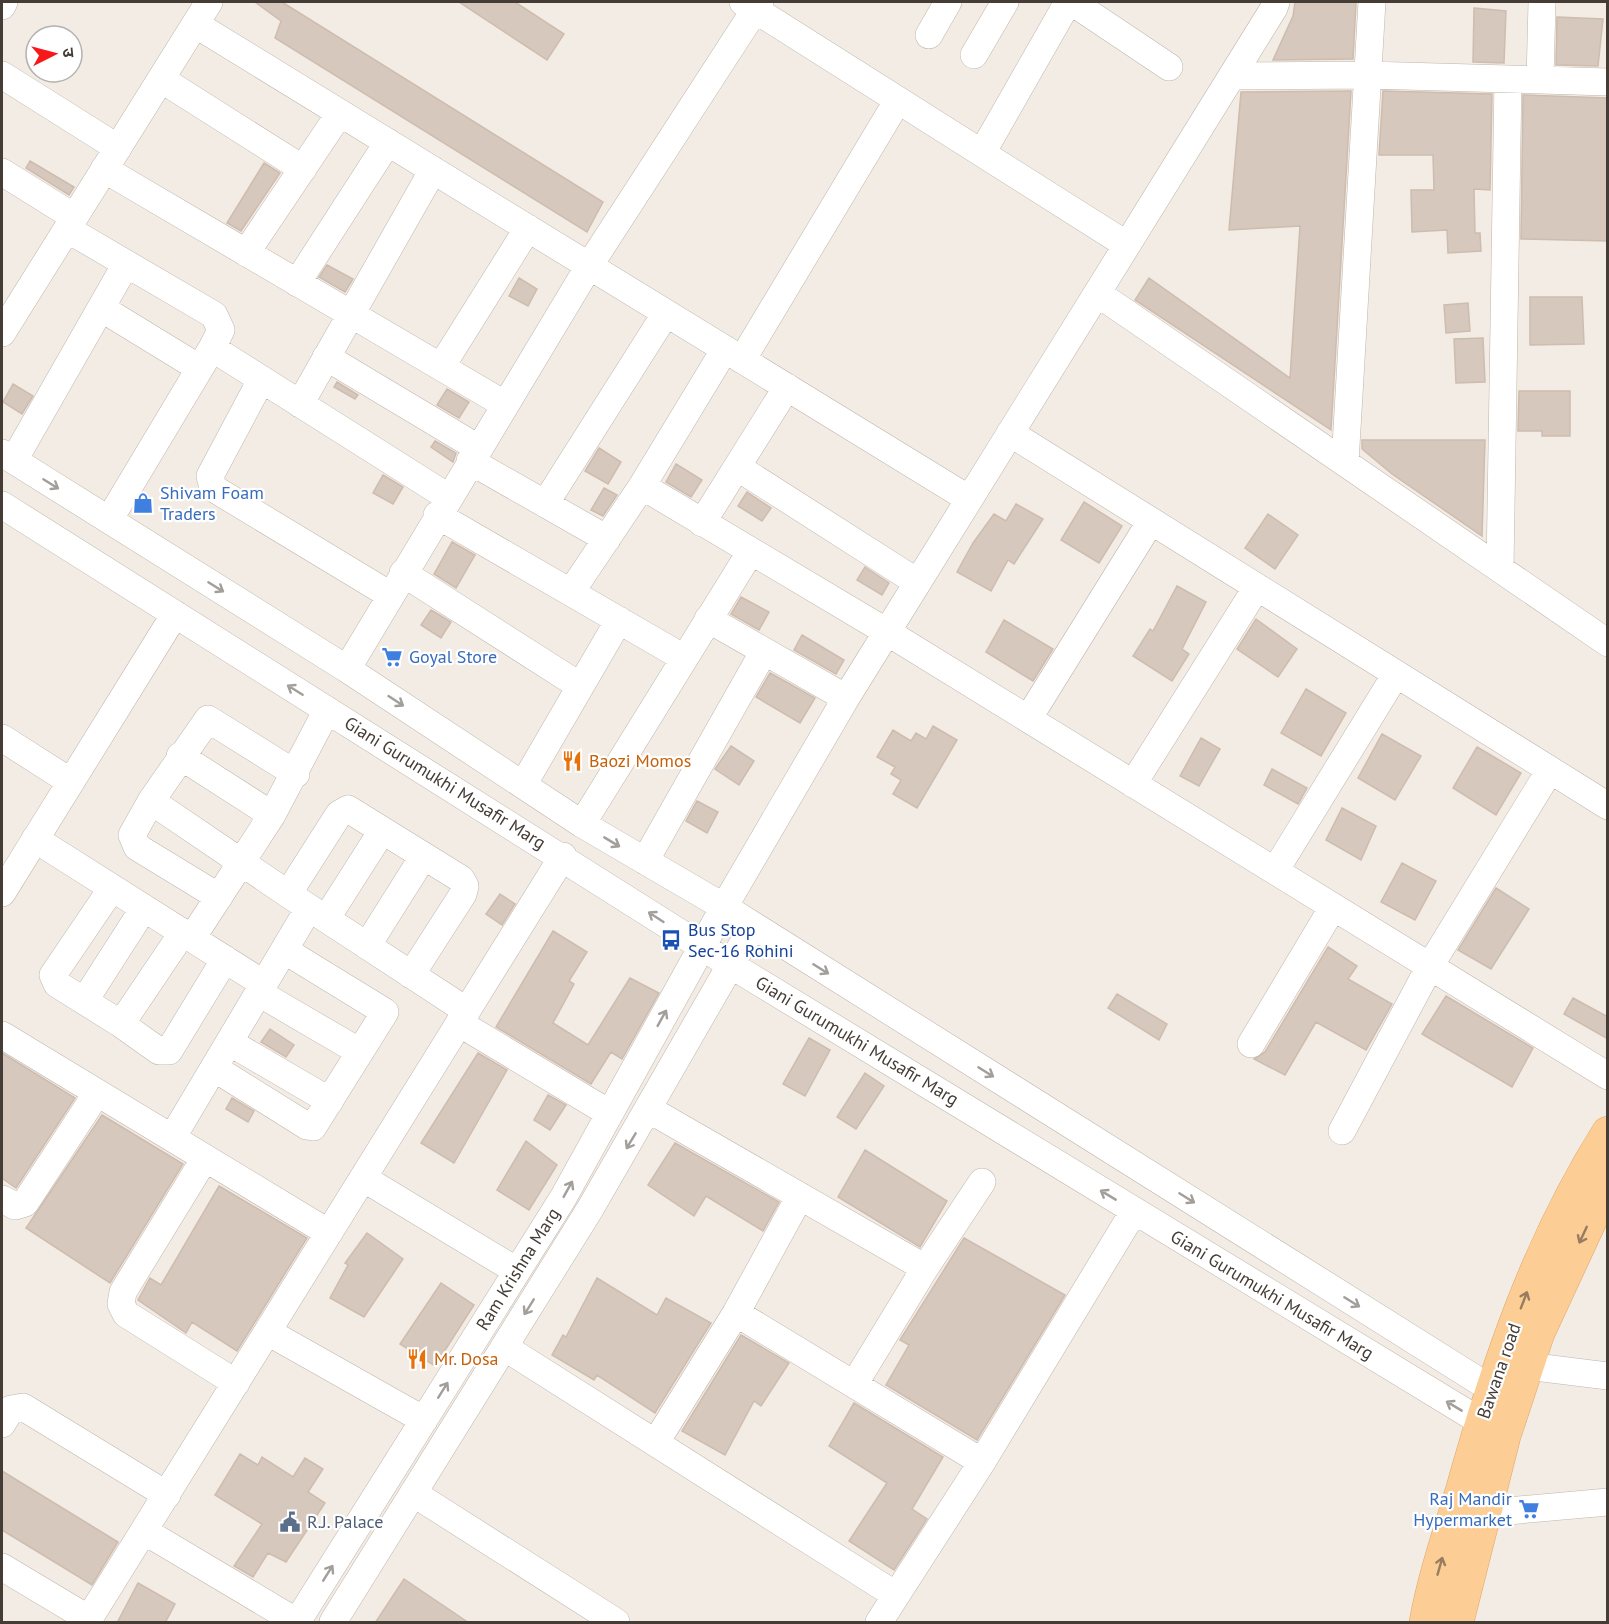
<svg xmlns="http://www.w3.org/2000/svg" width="1609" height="1624" font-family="'PT Sans','Noto Sans Devanagari',sans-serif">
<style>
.building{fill:#d6c8bd;stroke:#cebcae;stroke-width:1.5}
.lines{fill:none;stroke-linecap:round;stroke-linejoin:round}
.minor-casing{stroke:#c0b5ab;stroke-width:28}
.major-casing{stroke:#e1a764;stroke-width:34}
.minor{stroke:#fff;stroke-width:27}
.major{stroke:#fccd94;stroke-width:33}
.oneway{stroke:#a29e9a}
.oneway2{stroke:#977d60}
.labels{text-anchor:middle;stroke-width:4.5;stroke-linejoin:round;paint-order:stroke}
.shop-label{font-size:18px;fill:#366cbe;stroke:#fff;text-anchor:start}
.food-label{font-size:18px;fill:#c56008;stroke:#fff;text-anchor:start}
.street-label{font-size:18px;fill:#443c35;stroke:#fff}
.transit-label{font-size:18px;fill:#164399;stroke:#fff;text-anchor:start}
.service-label{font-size:18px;fill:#4e5e75;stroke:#fff;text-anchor:start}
</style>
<rect width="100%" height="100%" fill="#f2ece5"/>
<path class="building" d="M 255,2 L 282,2 L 603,202 L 587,232 L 275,38 L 281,21 Z
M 459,2 L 515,2 L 564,34 L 547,60 Z
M 1295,2 L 1356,2 L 1353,59 L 1273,60 L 1293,16 Z
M 1474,8 L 1506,11 L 1504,63 L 1473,62 Z
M 1557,17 L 1603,19 L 1598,66 L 1556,65 Z
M 1351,91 L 1331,430 L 1135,300 L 1149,278 L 1290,378 L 1300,226 L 1229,230 L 1241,92 Z
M 1383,91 L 1492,94 L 1490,190 L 1474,189 L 1475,233 L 1480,233 L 1481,251 L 1448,253 L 1447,230 L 1412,232 L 1411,190 L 1434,190 L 1433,155 L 1379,155 Z
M 1523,95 L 1608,98 L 1608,241 L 1521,239 Z
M 30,161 L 74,187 L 69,195 L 26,168 Z
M 264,163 L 280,173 L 241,231 L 227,223 Z
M 327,265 L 353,279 L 345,292 L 319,277 Z
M 519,278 L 537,289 L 528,306 L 509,296 Z
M 1530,297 L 1582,297 L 1584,344 L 1530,345 Z
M 1468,303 L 1470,331 L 1446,333 L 1444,305 Z
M 1483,338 L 1485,382 L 1456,383 L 1454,339 Z
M 337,382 L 358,395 L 355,399 L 334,387 Z
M 13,384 L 33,396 L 22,414 L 3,402 Z
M 447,389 L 469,402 L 459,418 L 437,405 Z
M 1519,391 L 1570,391 L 1570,436 L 1542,436 L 1542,431 L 1518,431 Z
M 1362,440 L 1485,440 L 1482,536 L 1392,474 L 1362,449 Z
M 435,441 L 456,453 L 453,462 L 431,447 Z
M 599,448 L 621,462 L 608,484 L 585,471 Z
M 676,464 L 702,480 L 691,497 L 666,482 Z
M 383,475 L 403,487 L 393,504 L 373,493 Z
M 604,488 L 617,495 L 603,516 L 591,510 Z
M 747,492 L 771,508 L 762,521 L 738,506 Z
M 1084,502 L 1122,526 L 1099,563 L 1061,540 Z
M 1016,504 L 1043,519 L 1014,564 L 1008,560 L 991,591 L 957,572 L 973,543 L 994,514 L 1006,521 Z
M 1268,514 L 1298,535 L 1275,569 L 1245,548 Z
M 452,542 L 475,555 L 456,588 L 434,574 Z
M 865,567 L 889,583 L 882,595 L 857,580 Z
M 1177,586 L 1206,602 L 1182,649 L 1189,654 L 1172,681 L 1133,656 L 1150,629 L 1153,631 Z
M 741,597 L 769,612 L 759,630 L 731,614 Z
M 431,610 L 451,622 L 441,638 L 421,625 Z
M 1256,619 L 1297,649 L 1278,677 L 1237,649 Z
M 1004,620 L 1053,649 L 1033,681 L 986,652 Z
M 802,635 L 844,660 L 836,674 L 794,650 Z
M 770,673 L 815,698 L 800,723 L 756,697 Z
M 1306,689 L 1346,713 L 1321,756 L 1281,733 Z
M 933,726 L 957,740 L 917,808 L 893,794 L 901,780 L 891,774 L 895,767 L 877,757 L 893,730 L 911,741 L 916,733 L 926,739 Z
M 1382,734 L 1421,756 L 1395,800 L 1358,778 Z
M 1201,738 L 1220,749 L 1199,786 L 1180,776 Z
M 731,746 L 754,761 L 739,785 L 715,769 Z
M 1477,747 L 1521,773 L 1496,815 L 1453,788 Z
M 1272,769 L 1307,788 L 1298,804 L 1264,785 Z
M 697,801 L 718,812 L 707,833 L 686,821 Z
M 1342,808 L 1376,826 L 1361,860 L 1326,840 Z
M 1402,863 L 1436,881 L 1415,920 L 1381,902 Z
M 1496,888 L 1529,909 L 1491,969 L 1458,950 Z
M 500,894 L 515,904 L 502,925 L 486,914 Z
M 553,931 L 587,952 L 569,981 L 574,984 L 553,1023 L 588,1045 L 630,978 L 659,993 L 622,1059 L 611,1052 L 591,1084 L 496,1027 Z
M 1328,947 L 1357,966 L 1348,979 L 1392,1004 L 1366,1050 L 1316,1022 L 1285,1075 L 1254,1059 L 1265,1052 Z
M 1117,994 L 1167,1024 L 1159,1040 L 1108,1008 Z
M 1446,996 L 1533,1048 L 1512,1087 L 1422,1034 Z
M 1573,998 L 1608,1017 L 1608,1039 L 1564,1014 Z
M 270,1029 L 294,1045 L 286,1057 L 261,1042 Z
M 809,1038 L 830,1050 L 805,1096 L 783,1084 Z
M 2,1053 L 75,1098 L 16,1188 L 2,1178 Z
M 478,1053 L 507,1070 L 454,1163 L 421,1143 Z
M 865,1073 L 884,1086 L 856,1129 L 837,1117 Z
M 548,1095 L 566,1105 L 550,1130 L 534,1120 Z
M 232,1098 L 254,1111 L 248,1122 L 226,1109 Z
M 102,1115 L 183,1164 L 110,1283 L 26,1228 Z
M 526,1141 L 557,1165 L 529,1210 L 497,1190 Z
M 675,1143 L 779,1202 L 763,1231 L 706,1196 L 694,1216 L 648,1185 Z
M 865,1150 L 947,1201 L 920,1247 L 838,1197 Z
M 219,1186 L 307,1238 L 237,1351 L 192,1322 L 186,1333 L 138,1300 L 150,1278 L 161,1285 Z
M 367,1233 L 403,1259 L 364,1317 L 330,1298 L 348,1265 L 345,1263 Z
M 964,1238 L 1065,1295 L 977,1440 L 886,1385 L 909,1345 L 900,1340 Z
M 597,1278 L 657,1315 L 666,1298 L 711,1323 L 655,1413 L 597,1375 L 594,1380 L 552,1355 L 563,1335 L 566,1337 Z
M 441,1283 L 474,1305 L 435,1366 L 400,1344 Z
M 741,1335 L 789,1363 L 761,1406 L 754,1401 L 725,1455 L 682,1431 Z
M 854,1403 L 943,1457 L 912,1509 L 927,1519 L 894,1570 L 849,1541 L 887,1483 L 829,1446 Z
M 240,1454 L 258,1465 L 262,1457 L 293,1477 L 305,1458 L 323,1469 L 308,1492 L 325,1503 L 286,1562 L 268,1553 L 253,1577 L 234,1566 L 262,1524 L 215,1495 Z
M 2,1471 L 118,1542 L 92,1585 L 2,1530 Z
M 404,1579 L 469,1623 L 375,1623 Z
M 138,1583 L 175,1604 L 165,1623 L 117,1623 Z"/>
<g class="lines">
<g class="minor-casing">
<path id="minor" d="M 743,2 L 1127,245
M 1072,2 L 1169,67
M 2,6 L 4,2
M 195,24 L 969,499
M 929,35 L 948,2
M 974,55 L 1005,2
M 2,75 L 118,148
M 1232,76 L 1368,75 L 1608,82
M 161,79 L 303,169
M 1540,80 L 1542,2
M 982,153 L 1068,2
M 104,169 L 504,404
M 2,172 L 74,217
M 67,229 L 214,315 L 221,330 L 212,348
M 246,253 L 340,113
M 297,283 L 388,142
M 1097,293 L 1608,643
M 101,308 L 199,368
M 2,333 L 209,2
M 326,357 L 478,448
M 742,360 L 898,100
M 441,367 L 528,228
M 261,380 L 210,476 L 213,488 L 390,595
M 300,404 L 433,170
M 1010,433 L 1608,806
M 2,453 L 347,669 L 582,824 L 724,907 L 1509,1400
M 14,460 L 126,264
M 470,461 L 607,539
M 1345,463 L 1372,2
M 737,467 L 917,582
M 642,486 L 887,632 L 1608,1076
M 545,504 L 666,313
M 2,505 L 731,965 L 1498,1432
M 437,515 L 684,658
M 109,520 L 212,348 L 448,497
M 702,523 L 787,387
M 1500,569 L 1508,79
M 403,573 L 580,686
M 571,592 L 642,486 L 725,349
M 708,619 L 846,698
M 347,669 L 589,266 L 760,2
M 1028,719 L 1151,521
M 2,738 L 71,782
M 180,756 L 272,815
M 296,774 L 208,719 L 151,801 L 288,894 L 467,1011
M 1133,784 L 1257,587
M 523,785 L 619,620
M 151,801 L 132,835 L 137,847 L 219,897
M 582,824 L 751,551
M 35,839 L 264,984
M 645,861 L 764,651
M 1275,871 L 1396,674
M 112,888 L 53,975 L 57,984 L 121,1024 L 183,932
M 2,893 L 175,614
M 288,894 L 339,814 L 348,809 L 461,879 L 465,886 L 463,894 L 411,975
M 326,919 L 382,831
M 192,938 L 272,815 L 327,710
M 367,946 L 423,857
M 259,993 L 360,1052
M 85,1000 L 144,908
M 459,1023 L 609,1113
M 121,1024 L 159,1051 L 169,1051 L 225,959
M 2,1035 L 329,1233
M 229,1042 L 330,1101
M 1251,1044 L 1333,907
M 214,1068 L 307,1126 L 313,1127 L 385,1012 L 284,950
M 650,1110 L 925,1268
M 1342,1131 L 1430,966 L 1550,770
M 172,1138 L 309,908
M 205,1158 L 123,1292 L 121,1304 L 126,1314 L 236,1383
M 363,1178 L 517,1271
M 2,1199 L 15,1206 L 25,1203 L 97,1093
M 736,1313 L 982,1462
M 268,1332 L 424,1420
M 504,1347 L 894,1594
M 1527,1366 L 1608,1376
M 855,1383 L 925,1268 L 982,1182
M 2,1424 L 11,1409 L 23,1407 L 167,1495
M 656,1442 L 736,1313 L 800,1196
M 413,1493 L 616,1622
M 1485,1513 L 1608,1502
M 144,1531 L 297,1622
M 2,1567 L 89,1619
M 87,1622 L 563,856
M 297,1622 L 563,1198 L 724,907 L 846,698 L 1274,8 L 1276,2
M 333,1622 L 590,1209 L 753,926
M 879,1622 L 982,1462 L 1134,1211"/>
</g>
<g class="major-casing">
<path id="major" d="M 1426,1622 C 1434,1578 1449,1534 1462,1491 C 1497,1366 1538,1244 1608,1133
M 1457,1622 L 1504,1436 L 1538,1333 L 1608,1182"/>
</g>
<use href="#minor" class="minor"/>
<use href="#major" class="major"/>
</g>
<defs><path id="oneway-shaft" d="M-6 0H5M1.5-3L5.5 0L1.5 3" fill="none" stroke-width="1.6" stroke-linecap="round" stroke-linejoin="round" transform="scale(1.5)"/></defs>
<g class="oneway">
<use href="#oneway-shaft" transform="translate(51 484) rotate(32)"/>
<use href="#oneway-shaft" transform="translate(216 587) rotate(32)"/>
<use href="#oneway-shaft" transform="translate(295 690) rotate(-148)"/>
<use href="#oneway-shaft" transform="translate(396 701) rotate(33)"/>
<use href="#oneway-shaft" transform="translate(612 842) rotate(31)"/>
<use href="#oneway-shaft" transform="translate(656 917) rotate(-147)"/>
<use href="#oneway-shaft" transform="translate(821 969) rotate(32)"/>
<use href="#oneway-shaft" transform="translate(662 1018) rotate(-61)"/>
<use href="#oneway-shaft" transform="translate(986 1072) rotate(32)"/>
<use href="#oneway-shaft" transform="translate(631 1141) rotate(121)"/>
<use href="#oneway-shaft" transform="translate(568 1189) rotate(-61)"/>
<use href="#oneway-shaft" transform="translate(1108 1195) rotate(-149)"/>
<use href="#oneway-shaft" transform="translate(1187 1198) rotate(32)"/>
<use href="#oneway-shaft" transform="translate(1352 1302) rotate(32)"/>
<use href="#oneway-shaft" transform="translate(529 1307) rotate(122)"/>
<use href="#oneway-shaft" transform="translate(443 1390) rotate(-58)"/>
<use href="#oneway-shaft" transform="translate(1454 1406) rotate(-149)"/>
<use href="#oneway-shaft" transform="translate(328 1573) rotate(-58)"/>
</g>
<g class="oneway2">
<use href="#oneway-shaft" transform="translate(1583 1235) rotate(115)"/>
<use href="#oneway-shaft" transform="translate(1524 1300) rotate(-69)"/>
<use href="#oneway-shaft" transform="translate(1440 1566) rotate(-74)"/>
</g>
<defs>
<g id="shop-bare" transform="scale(1.62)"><path d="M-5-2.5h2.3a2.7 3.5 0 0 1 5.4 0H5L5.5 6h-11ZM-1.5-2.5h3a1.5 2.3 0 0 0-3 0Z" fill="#3f7fe0" stroke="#fff" stroke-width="2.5" paint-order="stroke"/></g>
<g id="supermarket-bare" transform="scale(1.62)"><path d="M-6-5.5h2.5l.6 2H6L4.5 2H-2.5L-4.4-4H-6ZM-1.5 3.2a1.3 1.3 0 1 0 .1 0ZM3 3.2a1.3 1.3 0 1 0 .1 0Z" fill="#3f7fe0" stroke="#fff" stroke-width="2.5" paint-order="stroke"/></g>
<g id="restaurant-bare" transform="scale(1.62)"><path d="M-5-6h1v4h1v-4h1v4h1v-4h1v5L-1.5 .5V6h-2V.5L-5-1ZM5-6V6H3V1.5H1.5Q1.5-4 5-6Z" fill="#e8710a" stroke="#fff" stroke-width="2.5" paint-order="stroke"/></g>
<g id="bus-bare" transform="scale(1.62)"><path d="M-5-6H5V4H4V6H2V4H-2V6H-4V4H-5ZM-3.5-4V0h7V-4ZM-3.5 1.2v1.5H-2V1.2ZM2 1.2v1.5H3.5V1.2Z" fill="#1a4fb4" stroke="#fff" stroke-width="2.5" paint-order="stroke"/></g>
<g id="civic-bare" transform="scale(1.62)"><path d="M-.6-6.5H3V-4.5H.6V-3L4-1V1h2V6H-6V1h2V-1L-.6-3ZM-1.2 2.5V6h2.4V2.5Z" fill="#5c6f8a" stroke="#fff" stroke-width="2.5" paint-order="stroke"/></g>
</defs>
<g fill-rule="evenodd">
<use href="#shop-bare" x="143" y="503"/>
<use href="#supermarket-bare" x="392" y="657"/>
<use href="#restaurant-bare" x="572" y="761"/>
<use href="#bus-bare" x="671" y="940"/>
<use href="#restaurant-bare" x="417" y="1359"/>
<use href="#supermarket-bare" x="1529" y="1509"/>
<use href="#civic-bare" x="290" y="1522"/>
</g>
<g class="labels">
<g class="shop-label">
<text x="160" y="499">Shivam Foam<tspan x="160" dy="21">Traders</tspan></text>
<text x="409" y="663">Goyal Store</text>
<text x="1512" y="1505" text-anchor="end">Raj Mandir<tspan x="1512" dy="21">Hypermarket</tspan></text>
</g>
<g class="food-label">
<text x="589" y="767">Baozi Momos</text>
<text x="434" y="1365">Mr. Dosa</text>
</g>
<g class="street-label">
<text transform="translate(445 783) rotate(32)" y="6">Giani Gurumukhi Musafir Marg</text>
<text transform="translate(857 1041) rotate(31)" y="6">Giani Gurumukhi Musafir Marg</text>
<text transform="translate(518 1269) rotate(-58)" y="6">Ram Krishna Marg</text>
<text transform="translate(1272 1295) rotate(31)" y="6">Giani Gurumukhi Musafir Marg</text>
<text transform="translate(1499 1371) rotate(-71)" y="6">Bawana road</text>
</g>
<g class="transit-label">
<text x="688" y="936">Bus Stop<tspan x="688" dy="21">Sec-16 Rohini</tspan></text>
</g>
<g class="service-label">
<text x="307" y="1528">R.J. Palace</text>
</g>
</g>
<rect width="1609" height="1624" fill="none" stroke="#443c35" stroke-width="6"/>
<g transform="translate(54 54) rotate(84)"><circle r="28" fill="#ffffff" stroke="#b4b1ae" stroke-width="1.5"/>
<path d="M0-4.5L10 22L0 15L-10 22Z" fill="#f6181b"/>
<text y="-9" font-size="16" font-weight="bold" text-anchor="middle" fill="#443c35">उ</text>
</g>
</svg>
